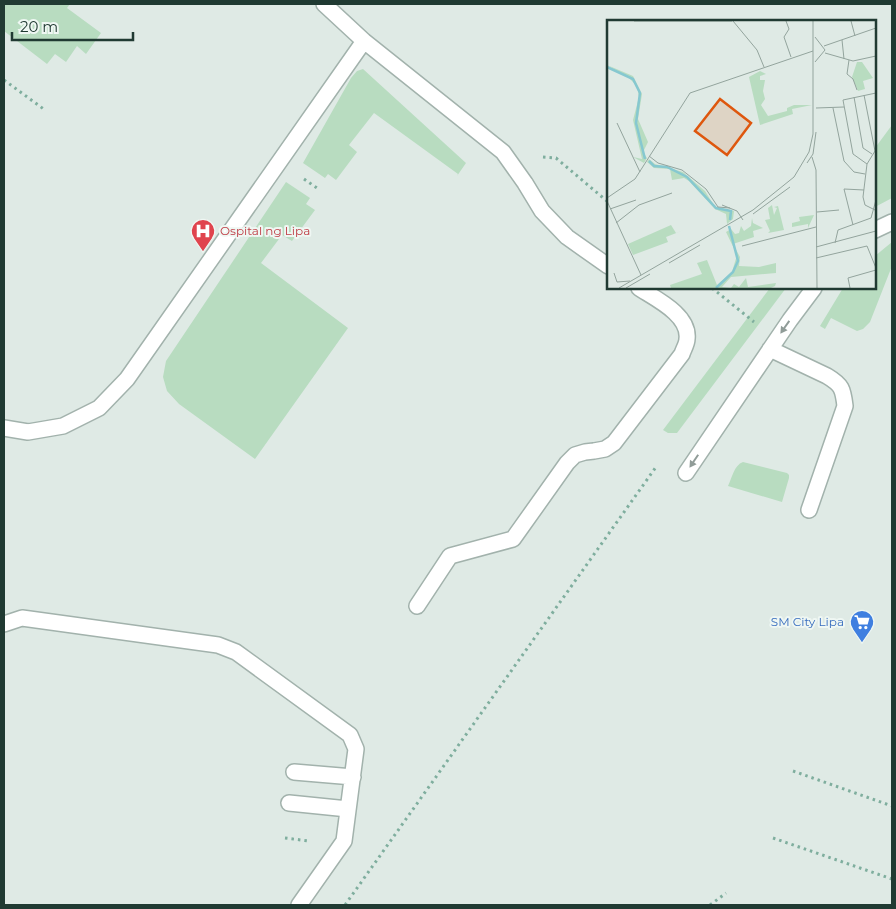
<svg xmlns="http://www.w3.org/2000/svg" width="896" height="909" font-family="Montserrat,sans-serif">
<style>
.green{fill:#b8dcc0}
.lines{fill:none;stroke-linecap:round;stroke-linejoin:round}
.lane-casing{stroke:#a2b2ac;stroke-width:18}
.path{stroke:#7fae9e;stroke-width:3;stroke-dasharray:2.5 4;stroke-linecap:butt}
.lane{stroke:#fff;stroke-width:15}
.oneway{fill:#909c98}
.labels{text-anchor:middle;stroke-width:4;stroke-linejoin:round;paint-order:stroke}
.health-label{font-size:12px;fill:#be3a42;stroke:#eff7f3;text-anchor:start}
.shop-label{font-size:12px;fill:#366cbe;stroke:#eff7f3;text-anchor:end}
.inset-river{fill:none;stroke:#86c8d0;stroke-width:2.5}
.inset-road{fill:none;stroke:#93a49d;stroke-width:1}
.view{fill:#de570e;fill-opacity:0.15;stroke:#de570e;stroke-width:2.5}
.inset-edge{fill:none;stroke:#203a32;stroke-width:2.5}
</style>
<rect width="100%" height="100%" fill="#dfeae5"/>
<path class="green" d="M 4,4 L 70,4 L 67,8 L 101,33 L 86,54 L 77,46 L 66,62 L 55,54 L 47,64 L 4,31 Z
M 363,69 L 466,163 L 457,176 L 458,174 L 374,113 L 349,145 L 357,152 L 336,180 L 328,174 L 325,178 L 303,163 L 351,78 L 357,71 Z
M 892,125 L 892,198 L 875,207 L 875,148 Z
M 286,182 L 310,198 L 306,204 L 315,210 L 292,241 L 282,235 L 261,263 L 348,328 L 255,459 L 179,404 L 167,391 L 163,377 L 166,361 Z
M 892,242 L 892,266 L 870,322 L 863,329 L 857,331 L 831,318 L 825,329 L 820,326 L 843,288 L 875,288 L 875,256 Z
M 770,288 L 786,288 L 677,433 L 668,433 L 663,430 Z
M 743,462 L 787,473 L 789,475 L 789,478 L 782,502 L 728,486 C 732,478 734,465 743,462 Z"/>
<g class="lines">
<g class="lane-casing">
<path id="lane" d="M 324,4 L 364,41 L 503,152 L 525,183 L 542,211 L 567,237 L 608,266
M 875,230 L 892,222
M 770,349 L 827,376 C 842,385 843,389 845,406 L 809,510
M 4,428 L 28,432 L 63,426 L 99,408 L 127,379 L 364,41
M 686,473 L 790,320 L 814,288
M 417,606 L 450,556 L 513,539 L 567,463 L 575,455 L 585,452 L 594,451 L 605,449 L 614,443 L 682,354 C 683,350 687,344 687,339 C 690,315 656,299 639,288
M 4,624 L 22,618 L 218,645 L 236,652 L 350,735 L 356,749 L 344,841 L 299,905
M 294,772 L 353,777
M 289,803 L 348,809"/>
</g>
<path class="path" d="M 4,80 L 45,110
M 543,157 L 556,158 L 608,202
M 304,179 L 317,188
M 712,288 L 754,322
M 793,771 L 892,806
M 285,838 L 309,841
M 773,838 L 892,879
M 345,905 L 656,467
M 710,905 L 726,893"/>
<use href="#lane" class="lane"/>
</g>
<defs><path id="oneway-solid" d="M-6-.8H1V-3.2L6.5 0L1 3.2V.8H-6Z" transform="scale(1.25)"/></defs>
<g class="oneway">
<use href="#oneway-solid" transform="translate(785 327) rotate(125)"/>
<use href="#oneway-solid" transform="translate(694 461) rotate(124)"/>
</g>
<defs>
<g id="hospital-pin" transform="scale(1.25)"><path d="M0 17L-7.5 6A9.5 9.5 0 1 1 7.5 6Z" fill="#e0444e" stroke="#eff7f3"/><path d="M-5-5h3v3.5h4V-5h3V5h-3V1.5h-4V5h-3Z" fill="#fff"/></g>
<g id="supermarket-pin" transform="scale(1.25)"><path d="M0 17L-7.5 6A9.5 9.5 0 1 1 7.5 6Z" fill="#3f7fe0" stroke="#eff7f3"/><path d="M-6-5.5h2.5l.6 2H6L4.5 2H-2.5L-4.4-4H-6ZM-1.5 3.2a1.3 1.3 0 1 0 .1 0ZM3 3.2a1.3 1.3 0 1 0 .1 0Z" fill="#fff"/></g>
</defs>
<g fill-rule="evenodd">
<use href="#hospital-pin" x="203" y="231"/>
<use href="#supermarket-pin" x="862" y="622"/>
</g>
<g class="labels">
<g class="health-label">
<text x="220" y="235">Ospital ng Lipa</text>
</g>
<g class="shop-label">
<text x="844" y="626">SM City Lipa</text>
</g>
</g>
<g transform="translate(607 20)">
<rect width="269" height="269" fill="#dfeae5"/>
<path d="M 250,42 L 255,42 L 266,58 L 256,61 L 258,69 L 251,71 L 245,57 ZM 0,45 L 26,56 L 35,74 L 31,99 L 41,122 L 36,132 L 40,138 L 37,143 L 26,137 L 35,139 L 26,100 L 32,77 L 30,66 L 21,57 ZM 153,51 L 159,54 L 153,56 L 153,60 L 158,60 L 156,71 L 158,79 L 154,85 L 161,96 L 180,91 L 180,88 L 187,85 L 205,85 L 185,89 L 186,94 L 153,105 L 142,57 ZM 42,139 L 48,144 L 76,152 L 98,171 L 108,187 L 127,191 L 126,199 L 120,204 L 119,194 L 108,189 L 82,161 L 77,158 L 65,160 L 63,149 L 47,148 L 40,142 ZM 165,185 L 167,195 L 170,188 L 167,187 L 171,186 L 177,210 L 161,213 L 163,211 L 158,200 L 163,199 L 161,188 ZM 207,195 L 201,208 L 201,204 L 185,207 L 185,203 L 193,201 L 192,197 ZM 145,198 L 146,203 L 156,208 L 146,211 L 147,217 L 126,224 L 133,237 L 132,246 L 152,247 L 169,243 L 169,253 L 124,257 L 115,267 L 124,268 L 127,264 L 132,267 L 139,258 L 141,267 L 169,263 L 168,266 L 164,268 L 64,268 L 63,265 L 95,254 L 90,243 L 100,240 L 110,265 L 125,252 L 130,235 L 119,212 L 124,209 L 128,214 L 132,213 L 134,206 L 137,211 L 144,206 ZM 64,205 L 69,213 L 77,210 L 59,217 L 61,222 L 26,235 L 21,224 Z" fill="#b8dcc0"/>
<path class="inset-river" d="M 0,47 L 26,59 L 33,73 L 29,103 L 38,139M 42,141 L 47,146 L 60,147 L 80,157 L 109,188 L 124,191 L 123,200M 109,268 L 126,252 L 131,241 L 122,206"/>
<path class="inset-road" d="M 27,1 L 125,1M 126,1 L 150,30 L 157,47M 179,1 L 182,9 L 177,17 L 184,37M 244,1 L 248,16M 235,20 L 237,39M 217,26 L 269,8M 218,33 L 246,41 L 269,36M 242,40 L 240,54 L 246,59 L 250,70M 208,42 L 218,30 L 208,17M 257,75 L 268,131M 247,77 L 256,128 L 265,134M 209,88 L 237,87M 226,88 L 237,141 L 247,152 L 258,154M 10,103 L 33,152M 42,136 L 51,143 L 75,150 L 99,169 L 111,187 L 123,188M 205,137 L 209,150 L 210,268M 200,143 L 206,134 L 209,112M 260,144 L 246,134 L 236,80 L 269,73M 0,178 L 28,159 L 83,73 L 206,31M 0,181 L 34,255M 115,185 L 130,191 L 136,200M 3,189 L 29,180M 268,190 L 258,185 L 256,177 L 260,144 L 268,131M 210,192 L 232,190M 146,194 L 183,167M 9,203 L 32,185 L 65,173M 246,205 L 237,169 L 257,170M 228,223 L 231,210 L 264,198 L 269,180M 135,226 L 209,207M 209,227 L 269,211M 209,238 L 260,226 L 269,248M 62,243 L 93,225M 7,253 L 10,262 L 23,261M 12,268 L 146,190 L 187,157 L 202,132 L 206,114 L 206,1M 19,268 L 43,254M 243,268 L 241,258 L 269,250"/>
<path class="view" d="M 113,79 L 144,103 L 120,135 L 88,111 Z"/>
<rect width="269" height="269" class="inset-edge"/>
</g>
<rect width="896" height="909" fill="none" stroke="#203a32" stroke-width="10"/>
<path d="M12 32v8h121v-8" fill="none" stroke="#203a32" stroke-width="2.5"/>
<text x="20" y="32" font-size="15" fill="#203a32" stroke="#eff7f3" stroke-width="4" paint-order="stroke">20 m</text>
</svg>
